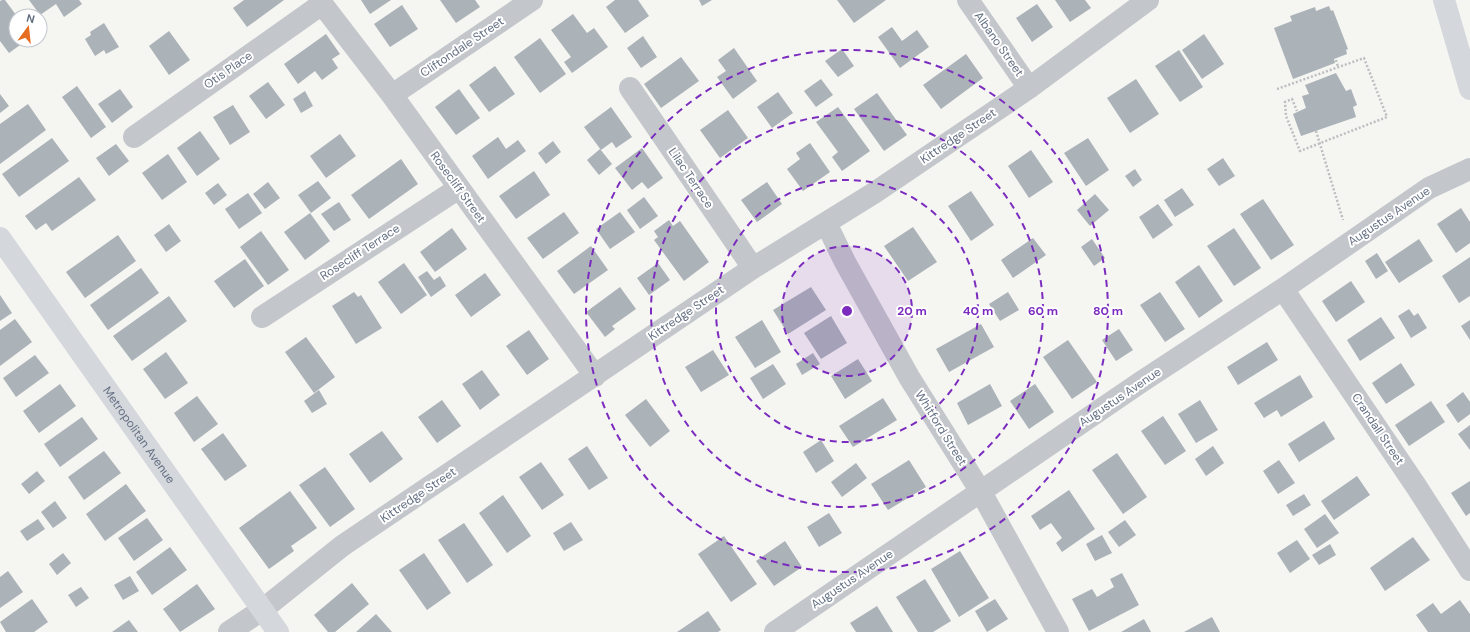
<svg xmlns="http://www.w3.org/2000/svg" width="1470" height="632" font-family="'DM Sans',sans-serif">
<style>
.building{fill:#abb2b8}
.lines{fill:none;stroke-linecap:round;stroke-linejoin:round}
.path{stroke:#bdbec1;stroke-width:2.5;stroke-dasharray:2 2;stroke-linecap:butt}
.street{stroke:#c3c6ca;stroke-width:22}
.secondary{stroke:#d4d7dc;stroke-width:22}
.ring{fill:none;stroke:#7b2cbf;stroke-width:2;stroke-dasharray:7 5}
.labels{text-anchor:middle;stroke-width:4;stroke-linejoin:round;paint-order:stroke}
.street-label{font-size:12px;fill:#647083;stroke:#fff}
.centre{fill:#7b2cbf;stroke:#fff;stroke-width:2}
.ring-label{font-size:12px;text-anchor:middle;font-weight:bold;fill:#7b2cbf;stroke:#fff;stroke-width:4;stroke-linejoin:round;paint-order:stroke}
</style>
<rect width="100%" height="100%" fill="#f5f5f2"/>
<path class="building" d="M 2,0 L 5,0 L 16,15 L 16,40 L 27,40 L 9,53 L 0,41 L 0,1 Z
M 29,0 L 79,0 L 82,4 L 64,17 L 56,4 L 40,15 Z
M 244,0 L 284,0 L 247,27 L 233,8 Z
M 361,0 L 391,0 L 370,14 Z
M 440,0 L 475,0 L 480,7 L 456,23 Z
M 615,0 L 638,0 L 649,16 L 625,33 L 606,7 Z
M 699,0 L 712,0 L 702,6 Z
M 837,0 L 886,0 L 854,23 Z
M 1055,0 L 1085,0 L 1091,8 L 1070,22 Z
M 1037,4 L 1053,27 L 1032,42 L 1016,18 Z
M 402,5 L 418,29 L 390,47 L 374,24 Z
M 1329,6 L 1331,11 L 1333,10 L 1348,49 L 1346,50 L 1347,54 L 1334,59 L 1335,63 L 1293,79 L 1274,28 L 1292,21 L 1290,16 L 1315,7 L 1316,11 Z
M 573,14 L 587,33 L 594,28 L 608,47 L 572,73 L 564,62 L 571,57 L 551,30 Z
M 104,23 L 119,47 L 106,54 L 104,50 L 95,56 L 85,39 L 91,35 L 90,32 Z
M 892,27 L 902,41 L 917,30 L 929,47 L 900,68 L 878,37 Z
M 169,31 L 190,60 L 169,75 L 149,46 Z
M 326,34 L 340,54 L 332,59 L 338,68 L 322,80 L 315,71 L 298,84 L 284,64 Z
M 1204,34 L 1224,64 L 1202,79 L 1182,50 Z
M 643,36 L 657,57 L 641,68 L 627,48 Z
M 540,38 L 566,74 L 540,93 L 514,57 Z
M 734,48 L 757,81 L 733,99 L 717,77 L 726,71 L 718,60 Z
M 842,49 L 854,66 L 838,77 L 825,61 Z
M 1179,50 L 1203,87 L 1180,102 L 1155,66 Z
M 966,54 L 983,78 L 941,109 L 923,85 Z
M 681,57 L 699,81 L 661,108 L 644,84 Z
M 495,66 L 515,94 L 489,112 L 469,85 Z
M 1336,73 L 1346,91 L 1351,89 L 1357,105 L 1353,107 L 1356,117 L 1301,136 L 1293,114 L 1306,108 L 1302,96 L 1309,94 L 1305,85 Z
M 821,79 L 833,95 L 816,107 L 804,91 Z
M 1136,79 L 1159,114 L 1130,133 L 1107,98 Z
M 268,82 L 285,105 L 266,119 L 249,96 Z
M 77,86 L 106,127 L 91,138 L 62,97 Z
M 120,89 L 133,107 L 112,123 L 98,104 Z
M 459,89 L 480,118 L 456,135 L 435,107 Z
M 305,91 L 313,106 L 301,113 L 293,99 Z
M 778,92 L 793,113 L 772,128 L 757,107 Z
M 877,93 L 907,135 L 884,151 L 854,109 Z
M 0,94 L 9,106 L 0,113 Z
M 28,104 L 46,130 L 0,164 L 0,124 Z
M 233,105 L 250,132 L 230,145 L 213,117 Z
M 611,107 L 632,137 L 616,148 L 612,142 L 601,150 L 584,127 Z
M 838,107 L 870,151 L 842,171 L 832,157 L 838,152 L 816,122 Z
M 728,110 L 748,138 L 720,158 L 700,130 Z
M 200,131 L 220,159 L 197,176 L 177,148 Z
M 340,134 L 356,156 L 326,178 L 310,156 Z
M 498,137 L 506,149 L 518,140 L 526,151 L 488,179 L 472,156 Z
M 52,138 L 69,161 L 19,197 L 2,174 Z
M 1088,138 L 1109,170 L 1086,186 L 1064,153 Z
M 553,141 L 561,152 L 546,164 L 538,153 Z
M 810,143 L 830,172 L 803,191 L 787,169 L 800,159 L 796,153 Z
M 116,144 L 129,161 L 109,176 L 96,158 Z
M 642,148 L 663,178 L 648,189 L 642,182 L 632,190 L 615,168 Z
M 600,149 L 612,164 L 599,175 L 587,160 Z
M 1031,150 L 1053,182 L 1029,198 L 1008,166 Z
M 168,154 L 187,182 L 162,200 L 142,173 Z
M 1223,158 L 1235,176 L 1219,186 L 1207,169 Z
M 401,159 L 418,184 L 369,219 L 351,195 Z
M 1135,169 L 1142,180 L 1133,187 L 1125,176 Z
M 534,171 L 550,195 L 516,219 L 499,196 Z
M 79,177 L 96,200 L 52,231 L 46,223 L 36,230 L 25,216 Z
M 318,181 L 331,198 L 311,213 L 298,195 Z
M 268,182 L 280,198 L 265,209 L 253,194 Z
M 767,182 L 782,204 L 757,222 L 741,200 Z
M 218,183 L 227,195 L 214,205 L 205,193 Z
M 1182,188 L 1194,205 L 1175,217 L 1164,200 Z
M 971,191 L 994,225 L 971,241 L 948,206 Z
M 248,193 L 262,213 L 239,229 L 225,209 Z
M 1095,194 L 1109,210 L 1090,226 L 1077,210 Z
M 644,197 L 658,216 L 640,229 L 627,210 Z
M 1263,199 L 1294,245 L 1271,260 L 1240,214 Z
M 339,202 L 351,220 L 334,231 L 321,214 Z
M 1158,204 L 1173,225 L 1153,239 L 1139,217 Z
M 1461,208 L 1470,222 L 1470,243 L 1456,253 L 1437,224 Z
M 564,212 L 579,233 L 543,259 L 527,238 Z
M 620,212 L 635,232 L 610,249 L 596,229 Z
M 310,213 L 330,241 L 305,260 L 284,232 Z
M 669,220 L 673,226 L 680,221 L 709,262 L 684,281 L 654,240 L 658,237 L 654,231 Z
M 169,224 L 181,241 L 166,252 L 154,235 Z
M 913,227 L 937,262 L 908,281 L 884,246 Z
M 452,228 L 467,249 L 435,272 L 420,252 Z
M 1234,228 L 1261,268 L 1234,286 L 1207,246 Z
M 261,231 L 289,270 L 268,285 L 240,247 Z
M 118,235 L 136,261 L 85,298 L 66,272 Z
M 1033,238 L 1046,255 L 1013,278 L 1001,260 Z
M 1092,239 L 1105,258 L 1094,266 L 1081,247 Z
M 1419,239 L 1433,261 L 1399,283 L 1385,262 Z
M 591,246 L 608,270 L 574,294 L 557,271 Z
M 1377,253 L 1388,271 L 1376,279 L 1365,261 Z
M 1470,257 L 1470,296 L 1459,303 L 1442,276 Z
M 245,259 L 264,286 L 234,308 L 214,281 Z
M 404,263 L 427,295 L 401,314 L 378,282 Z
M 658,263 L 670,280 L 649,295 L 637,278 Z
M 1199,265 L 1223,301 L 1199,318 L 1175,282 Z
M 141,268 L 159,293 L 108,330 L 90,305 Z
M 427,271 L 434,280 L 440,276 L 446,286 L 431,297 L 418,277 Z
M 485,273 L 501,295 L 471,317 L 455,295 Z
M 1351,281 L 1365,302 L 1336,322 L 1322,301 Z
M 620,287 L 636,309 L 612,326 L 615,329 L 605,337 L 586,312 Z
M 811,287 L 826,310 L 788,334 L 773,310 Z
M 354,292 L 358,297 L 361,295 L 382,328 L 356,344 L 332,306 Z
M 1008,292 L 1019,310 L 1000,321 L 989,304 Z
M 1160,292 L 1185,329 L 1165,342 L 1140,305 Z
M 0,295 L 12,313 L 0,321 Z
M 169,296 L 187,321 L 132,361 L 113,336 Z
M 1409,309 L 1414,316 L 1418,313 L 1427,328 L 1411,338 L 1398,316 Z
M 831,316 L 847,343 L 821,359 L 804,333 Z
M 1381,317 L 1395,338 L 1360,361 L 1347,340 Z
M 15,319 L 32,342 L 0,366 L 0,330 Z
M 762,320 L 781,352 L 755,368 L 735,337 Z
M 1470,320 L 1470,340 L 1461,326 Z
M 981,324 L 994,347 L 949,372 L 936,349 Z
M 1119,329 L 1133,350 L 1116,361 L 1102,340 Z
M 529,330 L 549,359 L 527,375 L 506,346 Z
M 306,337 L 335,377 L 314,393 L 285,352 Z
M 1068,340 L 1097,382 L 1072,399 L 1043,357 Z
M 1267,342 L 1278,360 L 1238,385 L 1227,367 Z
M 713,350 L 729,375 L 701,392 L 685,367 Z
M 166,352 L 188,383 L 165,399 L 143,369 Z
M 813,353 L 820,364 L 802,375 L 796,364 Z
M 35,355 L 49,373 L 16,397 L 3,378 Z
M 858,359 L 872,381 L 845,399 L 831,376 Z
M 1401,363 L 1415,385 L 1386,404 L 1372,383 Z
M 773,364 L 786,384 L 763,399 L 750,378 Z
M 482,370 L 500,395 L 480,410 L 462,384 Z
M 1300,375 L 1313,397 L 1281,417 L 1277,410 L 1264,418 L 1254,403 Z
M 60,384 L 76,406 L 39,433 L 23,411 Z
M 990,384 L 1002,406 L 968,425 L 957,403 Z
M 1035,384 L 1054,412 L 1029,429 L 1010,401 Z
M 319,390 L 327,404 L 312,413 L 304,401 Z
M 1463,392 L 1470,402 L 1470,414 L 1458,423 L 1446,405 Z
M 197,396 L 218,424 L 194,442 L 174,413 Z
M 883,398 L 897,420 L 853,447 L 839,426 Z
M 646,399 L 670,431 L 650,447 L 625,415 Z
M 442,400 L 461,426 L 437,443 L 418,417 Z
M 1200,400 L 1218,430 L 1196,443 L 1178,414 Z
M 1431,401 L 1445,422 L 1409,446 L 1395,425 Z
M 1163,416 L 1186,451 L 1165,465 L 1141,431 Z
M 82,417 L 98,439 L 60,467 L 44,444 Z
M 1324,421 L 1335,439 L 1299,462 L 1288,444 Z
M 1470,425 L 1470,450 L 1458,434 Z
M 382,431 L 403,459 L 370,483 L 349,454 Z
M 223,433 L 247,466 L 225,481 L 201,449 Z
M 821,440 L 834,461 L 816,473 L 803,452 Z
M 587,446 L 608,478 L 589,490 L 568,459 Z
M 1213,446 L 1224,463 L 1206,476 L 1195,459 Z
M 104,451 L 121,473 L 84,500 L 68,477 Z
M 1117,453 L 1147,497 L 1123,514 L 1092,470 Z
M 909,460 L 926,487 L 888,510 L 871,484 Z
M 1279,460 L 1295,483 L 1278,494 L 1263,471 Z
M 541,462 L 564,495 L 542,510 L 519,477 Z
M 856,463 L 867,478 L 842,497 L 831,482 Z
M 325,467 L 355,509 L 330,527 L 299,485 Z
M 37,471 L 45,481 L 29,494 L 21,484 Z
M 1357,476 L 1370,495 L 1334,520 L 1321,501 Z
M 1470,481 L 1470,513 L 1466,516 L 1451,493 Z
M 126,484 L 146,511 L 105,541 L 86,514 Z
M 1069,490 L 1095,529 L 1062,552 L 1056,543 L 1062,538 L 1051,523 L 1040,530 L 1031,516 Z
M 290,491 L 317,528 L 291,546 L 294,551 L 269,569 L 239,528 Z
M 1304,494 L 1311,505 L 1293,516 L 1286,505 Z
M 503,495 L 531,536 L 507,553 L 479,513 Z
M 55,501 L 67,518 L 53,528 L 41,512 Z
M 829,513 L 842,533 L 819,547 L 807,527 Z
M 1325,514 L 1339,533 L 1317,548 L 1304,529 Z
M 147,518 L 163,540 L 134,561 L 118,538 Z
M 38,519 L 45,529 L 27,541 L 20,531 Z
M 1125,520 L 1136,535 L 1119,547 L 1108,532 Z
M 571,522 L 583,540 L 564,551 L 553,533 Z
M 464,523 L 493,565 L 467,583 L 438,540 Z
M 1102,535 L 1112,553 L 1095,561 L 1086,544 Z
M 724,536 L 757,584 L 731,602 L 698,554 Z
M 1413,537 L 1430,560 L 1385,591 L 1370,568 Z
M 1297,540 L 1310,559 L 1290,573 L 1277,553 Z
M 785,541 L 802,567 L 774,586 L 756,561 Z
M 1330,544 L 1336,555 L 1319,565 L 1312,555 Z
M 170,547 L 187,570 L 152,595 L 136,572 Z
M 960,551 L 989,598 L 959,617 L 931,569 Z
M 63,553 L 71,563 L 57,575 L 49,564 Z
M 424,553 L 451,593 L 427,610 L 399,570 Z
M 8,571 L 23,592 L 0,608 L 0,577 Z
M 1122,573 L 1139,605 L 1089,631 L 1072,599 L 1092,589 L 1097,597 L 1114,587 L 1110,579 Z
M 130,576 L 139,591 L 123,600 L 114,585 Z
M 925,579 L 951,621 L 933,632 L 918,632 L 896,597 Z
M 352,583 L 369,604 L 335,632 L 328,632 L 314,615 Z
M 197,584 L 215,609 L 180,632 L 163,609 Z
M 81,587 L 89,598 L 76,607 L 68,595 Z
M 32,599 L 48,622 L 34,632 L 6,632 L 0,622 Z
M 995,599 L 1008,619 L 987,632 L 975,611 Z
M 1460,600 L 1470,614 L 1470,632 L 1428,632 L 1416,615 L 1433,603 L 1441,614 Z
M 877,606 L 893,632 L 856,632 L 850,623 Z
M 708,611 L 721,630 L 718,632 L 677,632 Z
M 376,614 L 392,632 L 356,632 Z
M 1212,617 L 1220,632 L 1184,632 Z
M 1144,619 L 1151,632 L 1121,632 Z
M 129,620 L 138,632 L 112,632 Z"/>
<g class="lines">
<path class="path" d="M 1336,60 L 1338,67
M 1277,89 L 1364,58 L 1387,117 L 1300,151 L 1286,116 L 1285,102 L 1292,99 L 1297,111
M 1316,131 L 1343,220"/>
<path class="street" d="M 319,0 L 392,95 L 595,376
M 968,0 L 1029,88
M 630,88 L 753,268
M 392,95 L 532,0
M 134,137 L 322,4
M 826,223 L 845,262 L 909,377 L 981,492 L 1058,632
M 1283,289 L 1416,486 L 1470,570
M 262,317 L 459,188
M 229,632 L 262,610 L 342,546 L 753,268 L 874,193 L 1029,88 L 1148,0
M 775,632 L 1141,382 L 1283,289 L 1429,188 L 1470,169"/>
<g class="secondary">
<path d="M 1444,0 L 1470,89"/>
<path id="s1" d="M 0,238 L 278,632"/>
</g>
</g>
<circle cx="847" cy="311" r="65" fill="#7b2cbf" fill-opacity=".12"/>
<g class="ring">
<circle cx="847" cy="311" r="65"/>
<circle cx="847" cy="311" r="131"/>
<circle cx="847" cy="311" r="196"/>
<circle cx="847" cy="311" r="261"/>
</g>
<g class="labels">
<g class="street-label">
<text transform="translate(999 44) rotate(55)" y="4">Albano Street</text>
<text transform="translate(462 47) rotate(-34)" y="4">Cliftondale Street</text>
<text transform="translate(228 70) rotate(-35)" y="4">Otis Place</text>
<text transform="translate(958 136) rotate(-34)" y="4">Kittredge Street</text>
<text transform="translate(691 178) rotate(56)" y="4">Lilac Terrace</text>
<text transform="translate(458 187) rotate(54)" y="4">Rosecliff Street</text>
<text transform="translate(1389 216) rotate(-34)" y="4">Augustus Avenue</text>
<text transform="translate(360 252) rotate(-33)" y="4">Rosecliff Terrace</text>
<text transform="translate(686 313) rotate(-34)" y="4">Kittredge Street</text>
<text transform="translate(1120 397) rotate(-34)" y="4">Augustus Avenue</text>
<text transform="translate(941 428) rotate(58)" y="4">Whitford Street</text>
<text transform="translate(1378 429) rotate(56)" y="4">Crandall Street</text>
<text dy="4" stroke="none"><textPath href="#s1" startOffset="241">Metropolitan Avenue</textPath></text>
<text transform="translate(418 495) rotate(-34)" y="4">Kittredge Street</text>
<text transform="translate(852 579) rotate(-34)" y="4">Augustus Avenue</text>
</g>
</g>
<circle cx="847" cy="311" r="6" class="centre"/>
<g class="ring-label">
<text x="912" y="315">20 m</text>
<text x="978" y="315">40 m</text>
<text x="1043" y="315">60 m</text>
<text x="1108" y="315">80 m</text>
</g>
<g transform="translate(28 28) rotate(15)"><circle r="19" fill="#ffffff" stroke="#c1c6cd"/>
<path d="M0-3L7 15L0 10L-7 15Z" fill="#e66d21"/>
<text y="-6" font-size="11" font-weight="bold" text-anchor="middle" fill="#647083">N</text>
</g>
</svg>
